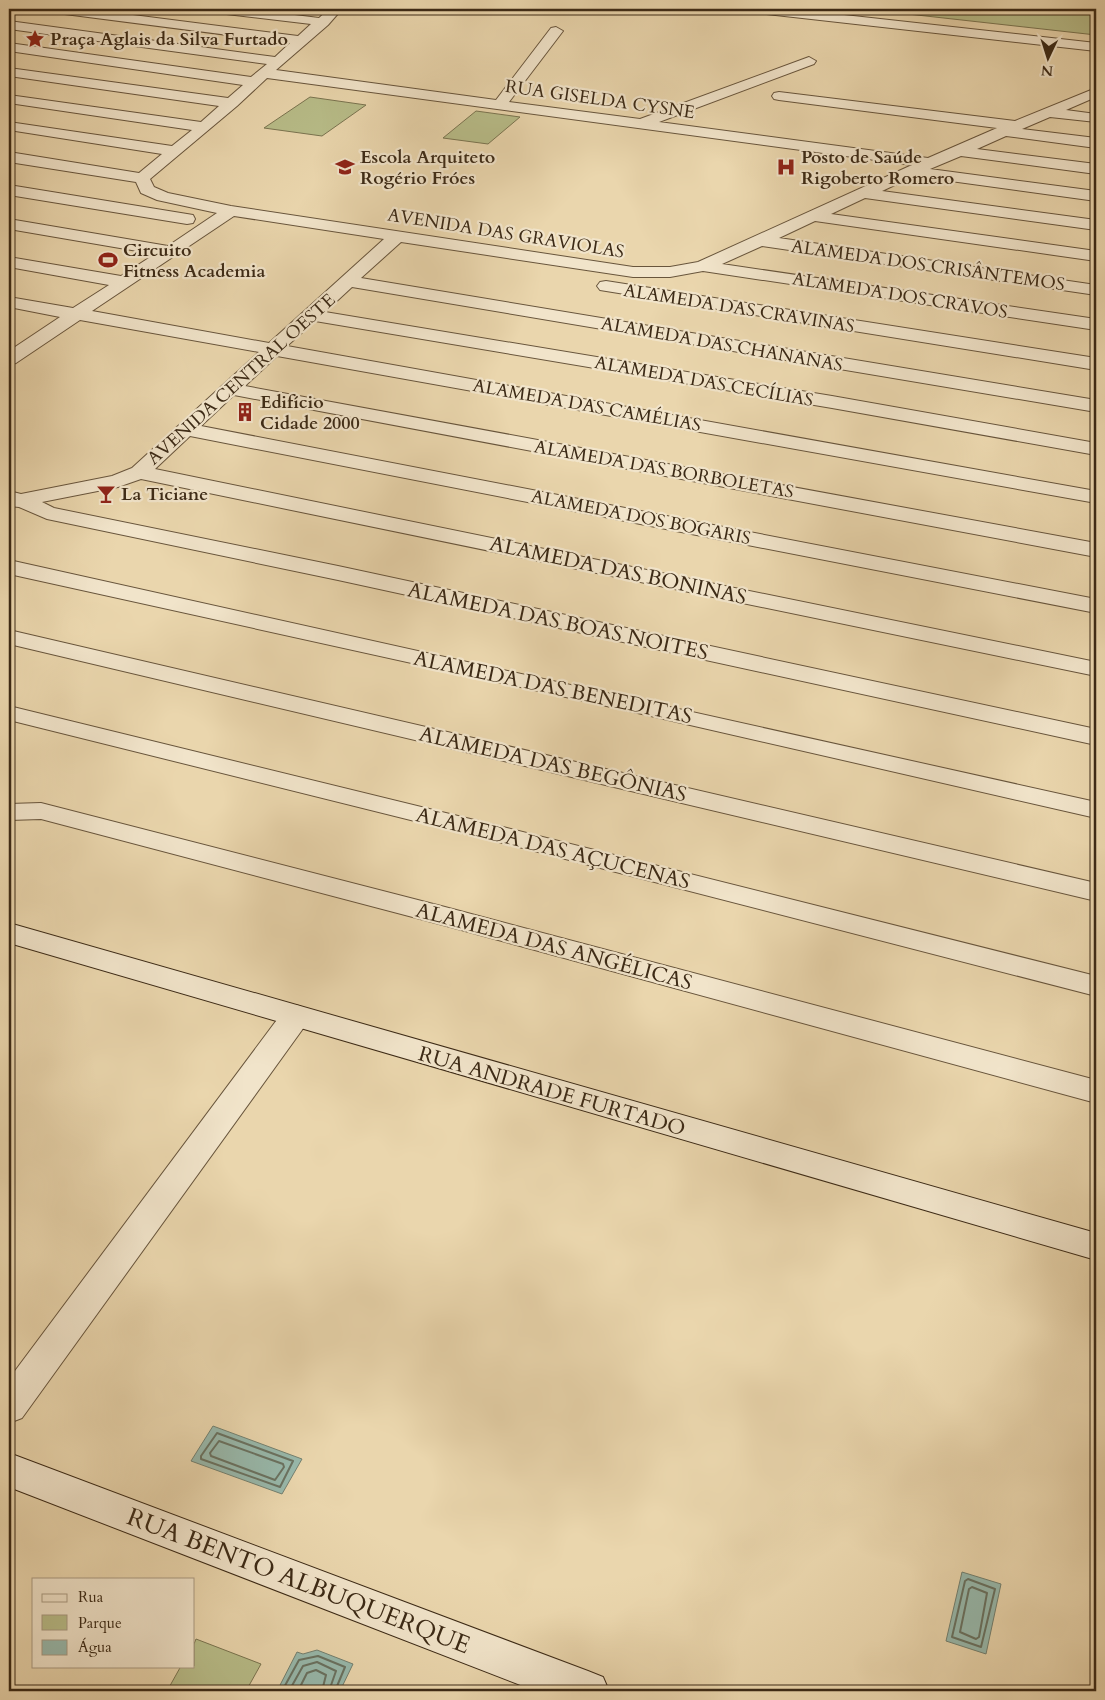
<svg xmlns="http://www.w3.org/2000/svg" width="1105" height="1700" font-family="Cardo,serif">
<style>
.green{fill:#b8bd89;stroke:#7a7450}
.water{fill:#98b9ac;stroke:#738070}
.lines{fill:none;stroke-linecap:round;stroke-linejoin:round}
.shore{stroke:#6a7261;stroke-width:2}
.street-casing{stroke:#68553c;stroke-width:2}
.secondary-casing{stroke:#3c2a16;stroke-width:2}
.street{fill:#f1e4ca;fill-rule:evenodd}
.secondary{fill:#f1e4ca;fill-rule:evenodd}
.labels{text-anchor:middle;stroke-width:4.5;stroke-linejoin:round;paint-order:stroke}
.far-poi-label{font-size:18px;font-weight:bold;fill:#3c2a16;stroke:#f1e4ca;text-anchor:start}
.far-street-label{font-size:18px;fill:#3c2a16;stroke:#f1e4ca}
.street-label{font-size:21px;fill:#3c2a16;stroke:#f1e4ca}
.near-street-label{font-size:25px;fill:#3c2a16;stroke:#f1e4ca}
</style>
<rect width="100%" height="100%" fill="#ead6ad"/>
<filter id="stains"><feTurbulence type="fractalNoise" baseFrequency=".004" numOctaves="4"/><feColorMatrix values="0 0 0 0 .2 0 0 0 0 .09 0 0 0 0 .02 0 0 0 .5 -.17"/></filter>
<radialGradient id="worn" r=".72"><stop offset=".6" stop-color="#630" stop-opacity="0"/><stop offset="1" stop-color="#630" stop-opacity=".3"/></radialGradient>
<path class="green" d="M 863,9 L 1096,9 L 1096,35 Z
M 310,97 L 366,105 L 322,136 L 264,128 Z
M 476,111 L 520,117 L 488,144 L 443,138 Z
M 196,1639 L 261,1664 L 246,1691 L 167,1691 L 181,1666 L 194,1666 L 194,1644 Z"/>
<path class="water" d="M 213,1426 L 302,1459 L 282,1494 L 191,1461 Z
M 962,1572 L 1001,1584 L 986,1654 L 946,1641 Z
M 317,1650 L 353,1664 L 340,1691 L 277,1691 L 297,1652 L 303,1654 Z"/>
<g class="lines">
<path class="shore" d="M 217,1433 L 293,1461 L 280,1487 L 201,1459 L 201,1456 Z
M 219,1441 L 283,1464 L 284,1467 L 275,1480 L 211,1456 L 210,1453 Z
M 968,1579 L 995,1589 L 981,1647 L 952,1637 L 965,1581 Z
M 972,1587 L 987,1593 L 979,1637 L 976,1639 L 960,1632 L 969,1589 Z
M 282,1691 L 299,1660 L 318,1656 L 345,1667 L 335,1691
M 289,1691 L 303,1666 L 317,1662 L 336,1671 L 329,1691
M 298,1691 L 307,1673 L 316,1670 L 326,1675 L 322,1691"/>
<g class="street-casing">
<path id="street" d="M 51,9 L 86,9 L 298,36 L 311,24 L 218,13 L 212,9 L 247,9 L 319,18 L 329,9 L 342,9 L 328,25 L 276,70 L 496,100 L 551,28 L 556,27 L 563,31 L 509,102 L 640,119 L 809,57 L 816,61 L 814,64 L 659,122 L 928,158 L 997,128 L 779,100 L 774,99 L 772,96 L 774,93 L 779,92 L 1015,121 L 1096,88 L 1096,97 L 1066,110 L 1096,114 L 1096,122 L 1050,117 L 1022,129 L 1096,138 L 1096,148 L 1006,136 L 977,149 L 1096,164 L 1096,174 L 961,156 L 930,169 L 1096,191 L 1096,201 L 914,176 L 882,191 L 1096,220 L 1096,230 L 865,198 L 831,214 L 1096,251 L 1096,261 L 815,221 L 779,238 L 1096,285 L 1096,295 L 762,246 L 722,264 L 1096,319 L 1096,330 L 703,271 L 670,277 L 633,277 L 401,242 L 361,278 L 1096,400 L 1096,412 L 352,287 L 325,312 L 832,396 L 1096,443 L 1096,455 L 832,408 L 315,321 L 287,346 L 1096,491 L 1096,503 L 277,356 L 245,386 L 1096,543 L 1096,557 L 234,395 L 201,426 L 1096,599 L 1096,613 L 190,436 L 155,469 L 1096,662 L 1096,676 L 141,479 L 118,487 L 42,502 L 54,508 L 338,566 L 1096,729 L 1096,745 L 338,580 L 47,519 L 19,507 L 9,506 L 9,491 L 21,494 L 112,476 L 132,468 L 259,352 L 80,320 L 16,363 L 9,365 L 9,351 L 60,317 L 9,307 L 9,297 L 73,308 L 109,285 L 9,267 L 9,257 L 121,276 L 155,254 L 9,229 L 9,219 L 168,246 L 217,213 L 157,200 L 141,193 L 136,182 L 9,162 L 9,152 L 139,173 L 162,154 L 9,130 L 9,122 L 172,146 L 192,130 L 9,103 L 9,95 L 201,122 L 219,106 L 9,76 L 9,68 L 228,98 L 243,85 L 9,51 L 9,43 L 251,77 L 267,64 L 9,29 L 9,21 L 275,57 L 290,43 L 57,13 L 52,12 ZM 267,78 L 912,165 L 698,262 L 670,267 L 633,267 L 231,206 L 168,193 L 154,187 L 150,179 L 237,106 ZM 234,216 L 384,239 L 269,343 L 92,311 Z
M 752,9 L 790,9 L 1096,43 L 1096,51 L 758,13 L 753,12 Z
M 9,185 L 187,214 L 193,215 L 195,219 L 193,223 L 187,224 L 9,195 Z
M 606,281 L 1096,358 L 1096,370 L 600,290 L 597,286 L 600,282 Z
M 9,560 L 1096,802 L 1096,818 L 629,711 L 9,574 Z
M 9,630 L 1096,883 L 1096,901 L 9,644 Z
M 9,706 L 503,827 L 1096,976 L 1096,996 L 503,843 L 9,720 Z
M 41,803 L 445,907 L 1096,1080 L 1096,1103 L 443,925 L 41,819 L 9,820 L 9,804 Z
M 296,1005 L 307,1009 L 311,1016 L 307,1023 L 22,1418 L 9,1423 L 9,1379 L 285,1009 Z"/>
</g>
<g class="secondary-casing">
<path id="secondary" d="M 9,923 L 1096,1233 L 1096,1260 L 9,943 Z
M 9,1453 L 588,1671 L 603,1677 L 609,1691 L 536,1691 L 9,1487 Z"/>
</g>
<use href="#street" class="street"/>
<use href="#secondary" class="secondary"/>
</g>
<defs>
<g id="sight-bare" transform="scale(1.5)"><path d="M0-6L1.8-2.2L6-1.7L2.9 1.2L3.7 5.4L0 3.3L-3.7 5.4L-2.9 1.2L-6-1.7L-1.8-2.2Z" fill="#8f2418" stroke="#f1e4ca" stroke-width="2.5" paint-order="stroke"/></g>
<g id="school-bare" transform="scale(1.5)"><path d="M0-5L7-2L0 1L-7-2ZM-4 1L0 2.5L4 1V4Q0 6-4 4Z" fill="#8f2418" stroke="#f1e4ca" stroke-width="2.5" paint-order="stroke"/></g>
<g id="hospital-bare" transform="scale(1.5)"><path d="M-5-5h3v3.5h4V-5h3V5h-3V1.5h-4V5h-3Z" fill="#8f2418" stroke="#f1e4ca" stroke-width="2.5" paint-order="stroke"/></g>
<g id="stadium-bare" transform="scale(1.5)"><path d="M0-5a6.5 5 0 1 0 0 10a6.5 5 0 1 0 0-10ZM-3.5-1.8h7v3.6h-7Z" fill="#8f2418" stroke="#f1e4ca" stroke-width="2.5" paint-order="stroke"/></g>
<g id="building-bare" transform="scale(1.5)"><path d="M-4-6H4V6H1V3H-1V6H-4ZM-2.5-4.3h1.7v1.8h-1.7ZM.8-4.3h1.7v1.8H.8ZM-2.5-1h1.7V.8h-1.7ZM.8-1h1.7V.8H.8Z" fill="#8f2418" stroke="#f1e4ca" stroke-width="2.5" paint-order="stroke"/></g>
<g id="bar-bare" transform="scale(1.5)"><path d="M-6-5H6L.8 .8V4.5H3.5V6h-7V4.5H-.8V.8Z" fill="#8f2418" stroke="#f1e4ca" stroke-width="2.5" paint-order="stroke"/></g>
</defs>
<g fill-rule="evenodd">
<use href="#sight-bare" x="35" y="39"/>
<use href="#school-bare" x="345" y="167"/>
<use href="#hospital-bare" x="786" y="167"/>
<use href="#stadium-bare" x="108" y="260"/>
<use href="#building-bare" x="245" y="412"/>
<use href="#bar-bare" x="106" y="494"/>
</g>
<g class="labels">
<g class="far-poi-label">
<text x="50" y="45">Praça Aglais da Silva Furtado</text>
<text x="360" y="163">Escola Arquiteto<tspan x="360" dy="21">Rogério Fróes</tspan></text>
<text x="801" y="163">Posto de Saúde<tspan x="801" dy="21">Rigoberto Romero</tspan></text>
<text x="123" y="256">Circuito<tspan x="123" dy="21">Fitness Academia</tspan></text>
<text x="260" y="408">Edifício<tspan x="260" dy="21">Cidade 2000</tspan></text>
<text x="121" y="500">La Ticiane</text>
</g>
<g class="far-street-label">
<text transform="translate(600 99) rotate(8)" y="6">RUA GISELDA CYSNE</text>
<text transform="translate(506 233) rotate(9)" y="6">AVENIDA DAS GRAVIOLAS</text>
<text transform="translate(928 265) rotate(8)" y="6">ALAMEDA DOS CRISÂNTEMOS</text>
<text transform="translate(900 295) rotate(9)" y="6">ALAMEDA DOS CRAVOS</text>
<text transform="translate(739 308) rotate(9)" y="6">ALAMEDA DAS CRAVINAS</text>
<text transform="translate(722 344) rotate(10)" y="6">ALAMEDA DAS CHANANAS</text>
<text transform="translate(241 379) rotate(-42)" y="6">AVENIDA CENTRAL OESTE</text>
<text transform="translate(704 381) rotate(10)" y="6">ALAMEDA DAS CECÍLIAS</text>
<text transform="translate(587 405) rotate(10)" y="6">ALAMEDA DAS CAMÉLIAS</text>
<text transform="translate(664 469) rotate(10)" y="6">ALAMEDA DAS BORBOLETAS</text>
<text transform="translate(641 517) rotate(11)" y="6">ALAMEDA DOS BOGARIS</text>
</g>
<g class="street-label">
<text transform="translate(618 570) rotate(12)" y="7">ALAMEDA DAS BONINAS</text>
<text transform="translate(558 621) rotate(12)" y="7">ALAMEDA DAS BOAS NOITES</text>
<text transform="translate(553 687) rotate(12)" y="7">ALAMEDA DAS BENEDITAS</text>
<text transform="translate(553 764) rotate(13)" y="7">ALAMEDA DAS BEGÔNIAS</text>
<text transform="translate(553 848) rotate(14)" y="7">ALAMEDA DAS AÇUCENAS</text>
<text transform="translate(554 946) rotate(15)" y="7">ALAMEDA DAS ANGÉLICAS</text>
<text transform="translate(552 1091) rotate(16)" y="7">RUA ANDRADE FURTADO</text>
</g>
<g class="near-street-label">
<text transform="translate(299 1580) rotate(21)" y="9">RUA BENTO ALBUQUERQUE</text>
</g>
</g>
<rect width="1105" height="1700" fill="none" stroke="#ead6ad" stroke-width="30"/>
<rect x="10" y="10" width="1085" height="1680" fill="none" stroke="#3c2a16" stroke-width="2.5"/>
<rect x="15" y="15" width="1075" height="1670" fill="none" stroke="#3c2a16"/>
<rect x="32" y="1578" width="162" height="90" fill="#f1e4ca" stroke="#a99a82"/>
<rect x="42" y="1594" width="25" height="8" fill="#f1e4ca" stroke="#a99a82"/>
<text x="78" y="1602" font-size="15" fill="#3c2a16">Rua</text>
<rect x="42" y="1615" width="25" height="15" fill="#b8bd89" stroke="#a99a82"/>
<text x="78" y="1628" font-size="15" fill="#3c2a16">Parque</text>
<rect x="42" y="1640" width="25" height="15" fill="#98b9ac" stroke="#a99a82"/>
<text x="78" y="1652" font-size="15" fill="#3c2a16">Água</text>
<g transform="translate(1048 58) rotate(184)" stroke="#f1e4ca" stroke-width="4" paint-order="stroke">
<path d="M0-4L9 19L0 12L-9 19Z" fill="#3c2a16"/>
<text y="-8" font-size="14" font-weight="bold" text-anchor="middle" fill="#3c2a16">N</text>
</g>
<rect width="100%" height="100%" filter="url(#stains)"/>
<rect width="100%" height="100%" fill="url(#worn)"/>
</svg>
